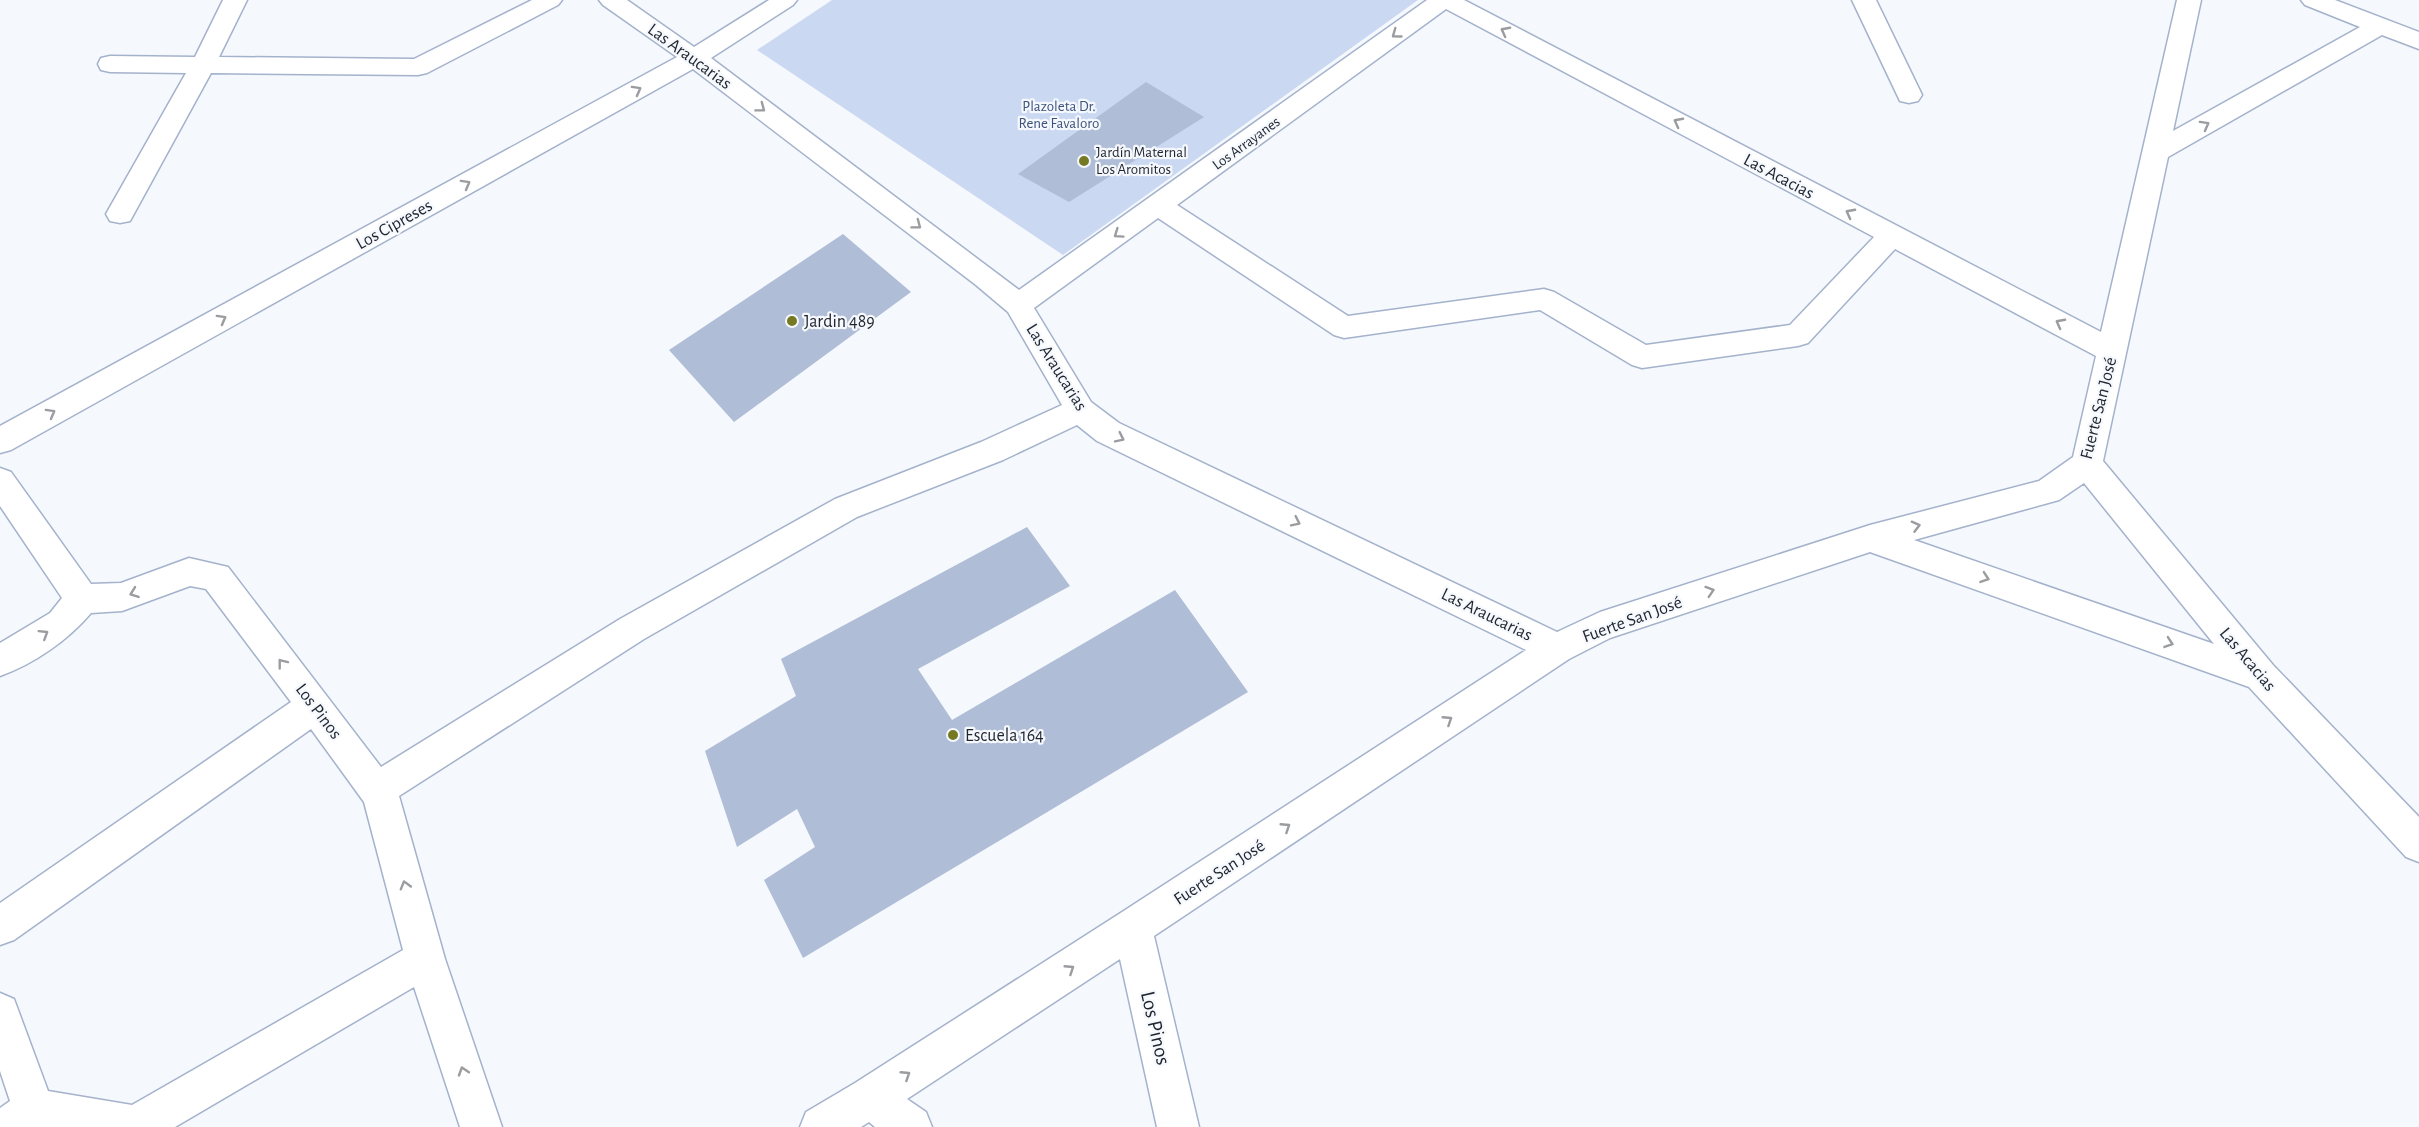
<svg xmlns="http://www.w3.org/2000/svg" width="2419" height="1127" font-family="'Alegreya Sans',sans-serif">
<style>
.green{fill:#cad8f2}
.building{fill:#afbdd6}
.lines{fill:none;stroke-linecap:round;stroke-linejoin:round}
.minor-casing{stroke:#a4b2cb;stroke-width:3}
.minor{fill:#fff;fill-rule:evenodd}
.oneway{stroke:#9a9ca0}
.poi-dot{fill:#757921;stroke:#f5f8fd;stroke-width:2}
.labels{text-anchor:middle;stroke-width:4.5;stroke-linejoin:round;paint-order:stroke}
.far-park-label{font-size:15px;fill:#3d537b;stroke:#f5f8fd}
.far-street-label{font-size:15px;fill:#1f242d;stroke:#f5f8fd}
.far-poi-label{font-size:15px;fill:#1f242d;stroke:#f5f8fd;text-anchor:start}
.street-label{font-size:18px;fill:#1f242d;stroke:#f5f8fd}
.poi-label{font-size:18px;fill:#1f242d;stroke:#f5f8fd;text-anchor:start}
.near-street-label{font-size:21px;fill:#1f242d;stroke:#f5f8fd}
</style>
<rect width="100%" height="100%" fill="#f5f8fd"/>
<path class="green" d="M 832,0 L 1418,0 L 1063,255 L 757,50 Z"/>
<path class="building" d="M 1146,82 L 1204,117 L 1069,202 L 1018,174 Z
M 843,234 L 911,292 L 734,422 L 669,350 Z
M 1027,527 L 1070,586 L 918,669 L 952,720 L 1175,590 L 1248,692 L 803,958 L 764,880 L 815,847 L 797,809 L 737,847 L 705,751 L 796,696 L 781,659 Z"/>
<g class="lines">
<g class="minor-casing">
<path id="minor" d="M 223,0 L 247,0 L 219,57 L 414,59 L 532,0 L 562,0 L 558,5 L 427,73 L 418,75 L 211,73 L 130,221 L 120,223 L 110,221 L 106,214 L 186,73 L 110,72 L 101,70 L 98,64 L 101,58 L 110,56 L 195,57 Z
M 599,0 L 627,0 L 694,47 L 769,0 L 797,0 L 793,5 L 711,58 L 1019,290 L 1427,0 L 1464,0 L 2101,332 L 2177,0 L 2201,0 L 2173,131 L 2360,27 L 2305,5 L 2301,0 L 2335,0 L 2419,32 L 2419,49 L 2382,35 L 2168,157 L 2103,461 L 2273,665 L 2419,817 L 2419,862 L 2406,857 L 2249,687 L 1870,552 L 1610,638 L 1569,659 L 1154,936 L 1199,1127 L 1157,1127 L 1120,959 L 907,1099 L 926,1112 L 932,1127 L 875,1127 L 869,1122 L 861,1127 L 800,1127 L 806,1112 L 855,1083 L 1119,914 L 1526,650 L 1097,441 L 1077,425 L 1003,460 L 857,517 L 644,639 L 399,796 L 445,959 L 502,1127 L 460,1127 L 414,987 L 175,1127 L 0,1127 L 0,1108 L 10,1101 L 0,1071 L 0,993 L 14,999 L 48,1091 L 132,1105 L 403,950 L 364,802 L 311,729 L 14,940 L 0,945 L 0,903 L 291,702 L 206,589 L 190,586 L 122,611 L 91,613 C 68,640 34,664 0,676 L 0,643 L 50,613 L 62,598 L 0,506 L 0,468 L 11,472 L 91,584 L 121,583 L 189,558 L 228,567 L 381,767 L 620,619 L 835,499 L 981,442 L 1062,405 L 1008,312 L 976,285 L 693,69 L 11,450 L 0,453 L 0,426 L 677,57 L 603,5 ZM 1446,9 L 1874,237 L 1790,325 L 1646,345 L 1554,292 L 1544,289 L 1348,316 L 1177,205 ZM 1158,218 L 1334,335 L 1344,338 L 1540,310 L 1632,365 L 1642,368 L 1798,346 L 1808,343 L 1895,249 L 2096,356 L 2073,457 L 2039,481 L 1870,525 L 1600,612 L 1557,632 L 1119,423 L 1091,402 L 1034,308 ZM 2084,483 L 2214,644 L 1914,540 L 2059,500 Z
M 1852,0 L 1876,0 L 1922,95 L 1918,101 L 1909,103 L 1900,101 Z"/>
</g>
<use href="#minor" class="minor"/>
</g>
<defs><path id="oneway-chevron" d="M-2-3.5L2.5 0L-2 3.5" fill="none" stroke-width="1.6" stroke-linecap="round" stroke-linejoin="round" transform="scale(1.5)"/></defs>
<g class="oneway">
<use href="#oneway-chevron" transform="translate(1505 31) rotate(-152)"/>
<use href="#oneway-chevron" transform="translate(1396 34) rotate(144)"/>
<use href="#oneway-chevron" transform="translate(637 90) rotate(-29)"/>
<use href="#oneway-chevron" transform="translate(761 108) rotate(37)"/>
<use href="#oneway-chevron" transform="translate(1678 122) rotate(-152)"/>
<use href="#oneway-chevron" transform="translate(2205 125) rotate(-29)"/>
<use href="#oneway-chevron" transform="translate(466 184) rotate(-29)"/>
<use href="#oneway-chevron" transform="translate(1850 213) rotate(-152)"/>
<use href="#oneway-chevron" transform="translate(917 225) rotate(37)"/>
<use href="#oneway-chevron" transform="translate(1118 234) rotate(145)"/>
<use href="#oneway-chevron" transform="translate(222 319) rotate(-29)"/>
<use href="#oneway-chevron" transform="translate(2060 323) rotate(-152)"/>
<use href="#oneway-chevron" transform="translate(51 413) rotate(-29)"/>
<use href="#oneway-chevron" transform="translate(1120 438) rotate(26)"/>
<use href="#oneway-chevron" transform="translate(1296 522) rotate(26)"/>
<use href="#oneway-chevron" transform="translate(1916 526) rotate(-15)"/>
<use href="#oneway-chevron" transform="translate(1985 578) rotate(19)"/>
<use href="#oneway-chevron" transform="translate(1710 591) rotate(-18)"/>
<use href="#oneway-chevron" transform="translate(134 593) rotate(160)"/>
<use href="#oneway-chevron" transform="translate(44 634) rotate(-32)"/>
<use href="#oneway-chevron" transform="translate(2169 643) rotate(19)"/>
<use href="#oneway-chevron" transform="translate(282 663) rotate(-128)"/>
<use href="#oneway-chevron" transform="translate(1448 720) rotate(-33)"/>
<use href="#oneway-chevron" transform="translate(1286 827) rotate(-33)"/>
<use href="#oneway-chevron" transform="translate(405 885) rotate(-106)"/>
<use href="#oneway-chevron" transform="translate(1070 969) rotate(-33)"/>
<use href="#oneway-chevron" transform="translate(463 1071) rotate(-108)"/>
<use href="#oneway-chevron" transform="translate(906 1075) rotate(-33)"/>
</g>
<g class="poi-dot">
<circle cx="1084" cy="161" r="6"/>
<circle cx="792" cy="321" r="6"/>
<circle cx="953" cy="735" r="6"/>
</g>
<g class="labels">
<g class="far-park-label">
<text x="1059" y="111">Plazoleta Dr.<tspan x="1059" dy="17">Rene Favaloro</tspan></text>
</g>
<g class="far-street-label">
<text transform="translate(1246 143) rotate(-36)" y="5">Los Arrayanes</text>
</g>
<g class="far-poi-label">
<text x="1096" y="157">Jardín Maternal<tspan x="1096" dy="17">Los Aromitos</tspan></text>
</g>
<g class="street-label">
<text transform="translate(690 56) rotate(36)" y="6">Las Araucarias</text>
<text transform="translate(1779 176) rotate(28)" y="6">Las Acacias</text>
<text transform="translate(394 224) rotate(-29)" y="6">Los Cipreses</text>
<text transform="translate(1057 367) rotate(58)" y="6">Las Araucarias</text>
<text transform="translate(2098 408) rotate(-76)" y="6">Fuerte San José</text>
<text transform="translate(1487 614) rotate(26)" y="6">Las Araucarias</text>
<text transform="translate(1632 619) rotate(-20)" y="6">Fuerte San José</text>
<text transform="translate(2248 659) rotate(50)" y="6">Las Acacias</text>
<text transform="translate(319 711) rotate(53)" y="6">Los Pinos</text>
<text transform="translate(1219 872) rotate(-33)" y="6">Fuerte San José</text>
</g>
<g class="poi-label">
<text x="804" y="327">Jardin 489</text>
<text x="965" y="741">Escuela 164</text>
</g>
<g class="near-street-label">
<text transform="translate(1156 1028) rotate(77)" y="7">Los Pinos</text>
</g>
</g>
</svg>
